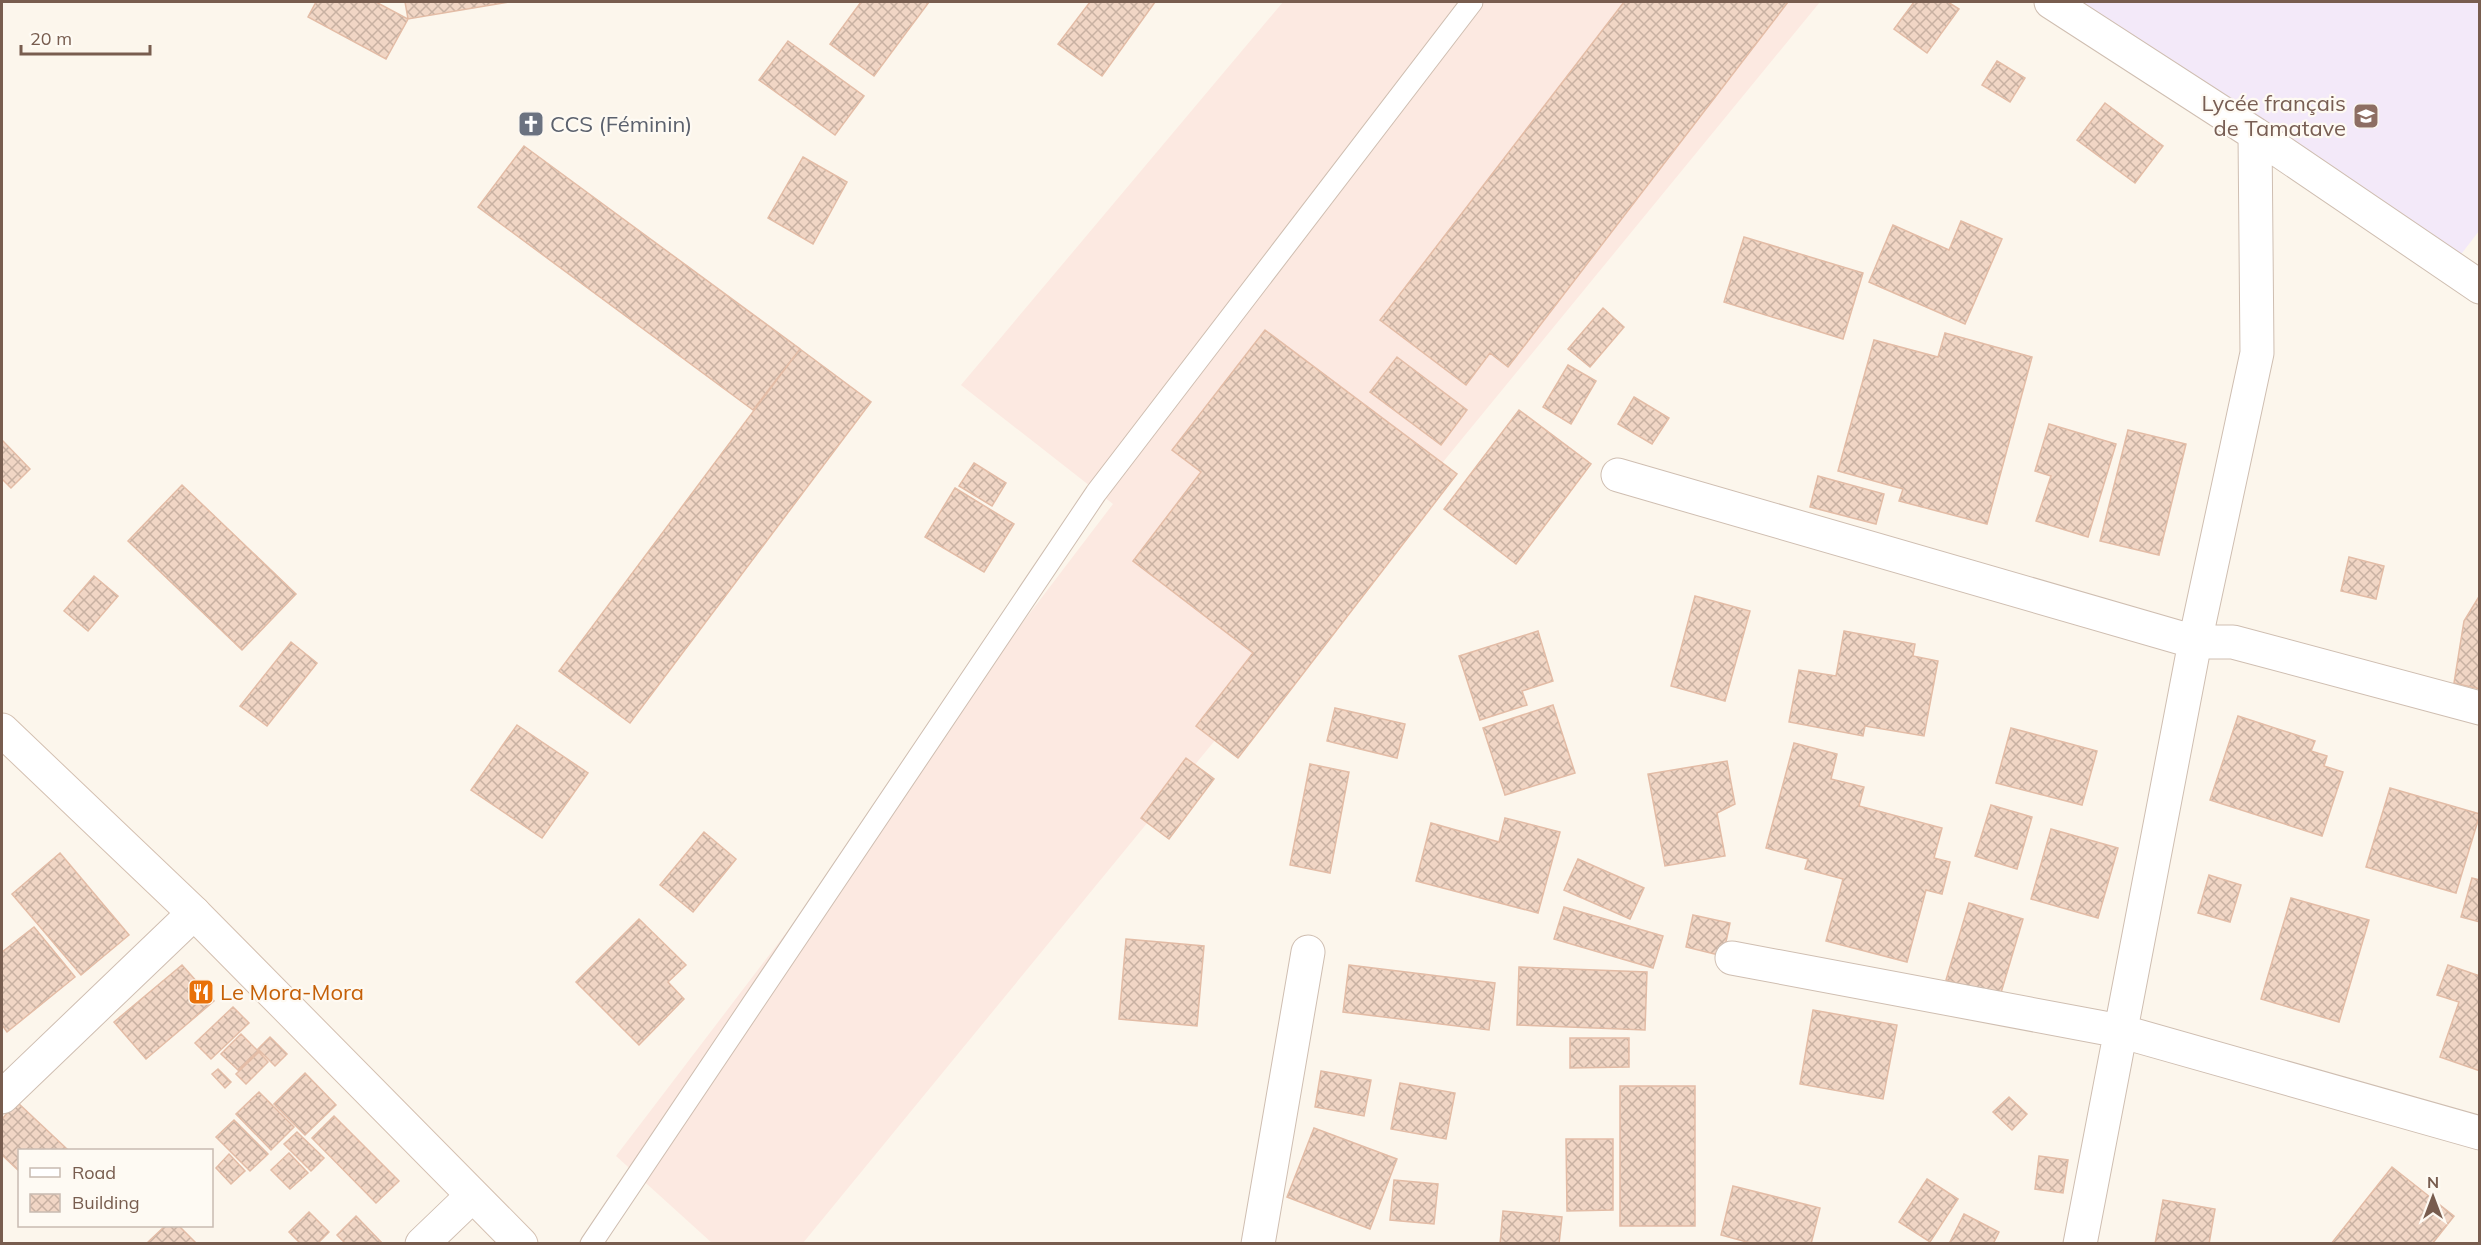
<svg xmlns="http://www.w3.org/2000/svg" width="2481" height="1245" font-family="Mulish,sans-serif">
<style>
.commercial{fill:#fce9e1}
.education{fill:#f3e9f9}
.building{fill:url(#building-cross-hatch);stroke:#e3bca6;stroke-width:1.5}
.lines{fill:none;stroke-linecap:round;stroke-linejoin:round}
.lane-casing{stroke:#cfbeb1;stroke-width:23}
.street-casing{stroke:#cfbeb1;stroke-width:35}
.secondary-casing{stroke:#d4c0b1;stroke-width:35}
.lane{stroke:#fff;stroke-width:21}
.street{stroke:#fff;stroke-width:33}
.secondary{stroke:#fff;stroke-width:33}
.labels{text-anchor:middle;stroke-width:4.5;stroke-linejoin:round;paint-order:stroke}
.education-label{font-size:22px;fill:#785e54;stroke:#fefaf3;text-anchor:end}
.worship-label{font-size:22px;fill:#5b616d;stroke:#fefaf3;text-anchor:start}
.food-label{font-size:22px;fill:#c56008;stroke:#fefaf3;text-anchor:start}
</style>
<defs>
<pattern id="building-cross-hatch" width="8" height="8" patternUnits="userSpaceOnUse" patternTransform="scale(1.5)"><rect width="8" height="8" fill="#f1d6c5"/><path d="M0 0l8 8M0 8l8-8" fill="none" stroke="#c8b1a2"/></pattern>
</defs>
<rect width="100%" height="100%" fill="#fcf6ec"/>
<path class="commercial" d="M 1283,2 L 1820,2 L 803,1243 L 712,1243 L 616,1156 L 1113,504 L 961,385 Z"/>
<path class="education" d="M 2082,2 L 2479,2 L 2479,231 L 2459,257 Z"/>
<path class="building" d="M 316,2 L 376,2 L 408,19 L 386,59 L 308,17 Z
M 405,2 L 509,2 L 408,19 Z
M 861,2 L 929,2 L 874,76 L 830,44 Z
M 1090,2 L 1155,2 L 1102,76 L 1058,44 Z
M 1624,2 L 1788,2 L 1508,367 L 1490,353 L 1466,385 L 1380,320 Z
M 1914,2 L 1948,2 L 1959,9 L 1927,53 L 1894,29 Z
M 788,41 L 864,96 L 835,135 L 759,80 Z
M 1997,61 L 2025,78 L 2010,102 L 1982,85 Z
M 2105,103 L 2163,146 L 2135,183 L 2077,140 Z
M 524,146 L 800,349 L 753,410 L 478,207 Z
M 803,157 L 847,182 L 813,244 L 768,218 Z
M 1961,221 L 2002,239 L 1965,324 L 1869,282 L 1893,225 L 1949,250 Z
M 1744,237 L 1863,273 L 1843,339 L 1724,302 Z
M 1603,308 L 1624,327 L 1590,367 L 1568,349 Z
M 1265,330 L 1457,474 L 1238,758 L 1196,726 L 1253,653 L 1133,561 L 1201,472 L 1172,450 Z
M 1945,333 L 2032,357 L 1987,524 L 1899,501 L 1903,489 L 1838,471 L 1874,340 L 1938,357 Z
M 800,349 L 871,402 L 630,723 L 559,671 Z
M 1397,357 L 1467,410 L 1441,445 L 1370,392 Z
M 1568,365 L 1596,381 L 1571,424 L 1543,407 Z
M 1634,397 L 1669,418 L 1652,444 L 1618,424 Z
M 1519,410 L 1591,464 L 1516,564 L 1444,509 Z
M 2049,424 L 2116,444 L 2088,537 L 2036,521 L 2051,476 L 2035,471 Z
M 2128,430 L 2186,444 L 2159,555 L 2100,541 Z
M 2,440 L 30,469 L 11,488 L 2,479 Z
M 974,463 L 1006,483 L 992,506 L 959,486 Z
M 1818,476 L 1884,494 L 1876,524 L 1810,507 Z
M 182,485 L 296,594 L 242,650 L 128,541 Z
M 955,488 L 1014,524 L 984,572 L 925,537 Z
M 2349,557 L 2384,566 L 2376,599 L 2341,591 Z
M 94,576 L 118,596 L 88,631 L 64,611 Z
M 2480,595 L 2480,689 L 2454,683 L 2464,621 Z
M 1695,596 L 1750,611 L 1725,701 L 1671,686 Z
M 1538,631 L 1553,681 L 1522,691 L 1527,705 L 1480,720 L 1459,656 Z
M 1844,631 L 1915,644 L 1913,656 L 1938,661 L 1924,736 L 1865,726 L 1863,736 L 1789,722 L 1799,670 L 1836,676 Z
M 291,642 L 317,663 L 267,726 L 240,706 Z
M 1553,705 L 1575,773 L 1505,795 L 1483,728 Z
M 1335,708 L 1405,724 L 1397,758 L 1327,741 Z
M 2238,716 L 2315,741 L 2311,751 L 2327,756 L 2324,766 L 2343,772 L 2322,836 L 2210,800 Z
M 517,725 L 588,773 L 542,838 L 471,790 Z
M 2011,728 L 2097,751 L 2082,805 L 1996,783 Z
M 1794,743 L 1837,754 L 1831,779 L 1864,787 L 1859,806 L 1942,828 L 1934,858 L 1950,862 L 1942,894 L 1926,890 L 1907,962 L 1826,941 L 1843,879 L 1805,869 L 1808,859 L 1766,848 Z
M 1186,758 L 1214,779 L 1169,839 L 1141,818 Z
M 1727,761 L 1735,804 L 1717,813 L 1725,856 L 1665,866 L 1648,774 Z
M 1310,764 L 1349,772 L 1330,873 L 1290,865 Z
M 2390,788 L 2480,814 L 2456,893 L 2366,867 Z
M 1991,805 L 2032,817 L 2017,869 L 1975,856 Z
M 1505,818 L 1560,832 L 1538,913 L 1416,881 L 1431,823 L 1499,842 Z
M 2051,829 L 2118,848 L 2098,918 L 2031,899 Z
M 704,832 L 736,859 L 693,912 L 660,885 Z
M 60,853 L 129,935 L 81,975 L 12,894 Z
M 1578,859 L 1644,888 L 1630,919 L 1564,890 Z
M 2209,875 L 2241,885 L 2230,922 L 2198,913 Z
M 2472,878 L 2480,880 L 2480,922 L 2461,917 Z
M 2291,898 L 2369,920 L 2339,1022 L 2261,999 Z
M 1969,903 L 2023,919 L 2000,996 L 1946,980 Z
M 1564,907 L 1663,936 L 1653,968 L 1554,939 Z
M 1693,915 L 1730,923 L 1723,956 L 1686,947 Z
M 639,919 L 686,965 L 668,982 L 684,999 L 639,1045 L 576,982 Z
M 34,927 L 75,977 L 7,1032 L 2,1025 L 2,952 Z
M 1126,939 L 1204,946 L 1197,1026 L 1119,1019 Z
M 182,965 L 214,1001 L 146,1059 L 114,1022 Z
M 1349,965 L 1495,983 L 1489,1030 L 1343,1012 Z
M 2448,965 L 2480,976 L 2480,1071 L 2440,1057 L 2459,1002 L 2437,995 Z
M 1519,967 L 1647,972 L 1645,1030 L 1517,1025 Z
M 233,1007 L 249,1023 L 211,1059 L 195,1043 Z
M 1813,1010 L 1897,1025 L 1883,1099 L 1800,1084 Z
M 241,1034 L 258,1051 L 238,1070 L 221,1054 Z
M 270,1037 L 287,1054 L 275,1066 L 258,1049 Z
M 1570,1038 L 1629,1038 L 1629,1067 L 1570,1068 Z
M 259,1052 L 268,1062 L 246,1084 L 236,1074 Z
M 218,1069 L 231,1082 L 225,1088 L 212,1074 Z
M 1321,1071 L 1371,1080 L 1364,1116 L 1315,1107 Z
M 305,1073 L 336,1105 L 305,1135 L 274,1104 Z
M 1400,1083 L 1455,1093 L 1446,1139 L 1391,1129 Z
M 1620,1086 L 1695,1086 L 1695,1226 L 1620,1226 Z
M 259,1092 L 294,1127 L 271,1150 L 236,1114 Z
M 2009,1097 L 2027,1114 L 2012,1130 L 1993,1112 Z
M 17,1102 L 68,1150 L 20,1150 L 20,1172 L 2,1155 L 2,1119 Z
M 334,1116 L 399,1181 L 376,1203 L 312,1138 Z
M 234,1120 L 268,1154 L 250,1171 L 216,1137 Z
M 1314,1128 L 1397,1159 L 1370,1229 L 1287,1197 Z
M 297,1132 L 324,1158 L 311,1171 L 284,1144 Z
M 1566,1139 L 1613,1139 L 1613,1210 L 1567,1211 Z
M 289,1153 L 308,1173 L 290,1189 L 271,1170 Z
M 229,1154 L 245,1171 L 231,1184 L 216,1168 Z
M 2039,1156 L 2068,1160 L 2063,1193 L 2035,1189 Z
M 2392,1167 L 2454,1216 L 2432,1244 L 2331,1244 Z
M 1927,1179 L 1958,1199 L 1930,1242 L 1899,1222 Z
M 1394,1180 L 1438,1184 L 1434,1224 L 1390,1220 Z
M 1733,1186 L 1820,1208 L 1811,1244 L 1754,1244 L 1721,1235 Z
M 2163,1200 L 2215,1209 L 2209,1244 L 2155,1244 Z
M 1503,1211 L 1562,1217 L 1559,1244 L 1500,1244 Z
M 309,1212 L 329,1232 L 317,1244 L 301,1244 L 289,1232 Z
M 1964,1214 L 1999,1232 L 1993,1244 L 1949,1244 Z
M 356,1216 L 383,1244 L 346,1244 L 337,1235 Z
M 165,1226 L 179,1226 L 197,1244 L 146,1244 Z"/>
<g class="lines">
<g class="lane-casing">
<path id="lane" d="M 591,1244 L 1096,493 L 1472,2"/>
</g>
<g class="street-casing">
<path id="street" d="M 2051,2 L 2255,134 L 2480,287
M 1618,475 L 2195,642 L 2233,642 L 2480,708
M 1732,958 L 2120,1031 L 2480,1133
M 2,1097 L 194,913
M 422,1244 L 472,1196
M 1258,1244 L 1308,952
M 2080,1244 L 2195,642 L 2257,353 L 2255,134"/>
</g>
<g class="secondary-casing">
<path id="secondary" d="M 2,730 L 194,913 L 521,1244"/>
</g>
<use href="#lane" class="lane"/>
<use href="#street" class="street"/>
<use href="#secondary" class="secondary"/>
</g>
<defs>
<g id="school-square" transform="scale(1.35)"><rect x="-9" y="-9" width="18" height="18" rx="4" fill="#8d6e63" stroke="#fefaf3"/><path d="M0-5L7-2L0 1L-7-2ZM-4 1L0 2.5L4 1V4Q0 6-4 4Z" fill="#fff"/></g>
<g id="church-square" transform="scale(1.35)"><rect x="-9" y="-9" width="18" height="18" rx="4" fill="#6b7280" stroke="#fefaf3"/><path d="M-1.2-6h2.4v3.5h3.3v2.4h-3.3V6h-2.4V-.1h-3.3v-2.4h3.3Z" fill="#fff"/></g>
<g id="restaurant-square" transform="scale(1.35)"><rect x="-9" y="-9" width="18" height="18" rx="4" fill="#e8710a" stroke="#fefaf3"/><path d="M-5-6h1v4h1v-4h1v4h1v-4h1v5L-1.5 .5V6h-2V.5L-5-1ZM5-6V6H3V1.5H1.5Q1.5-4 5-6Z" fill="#fff"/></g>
</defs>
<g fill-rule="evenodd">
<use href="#school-square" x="2366" y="116"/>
<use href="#church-square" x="531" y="124"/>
<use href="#restaurant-square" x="201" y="992"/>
</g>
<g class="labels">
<g class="education-label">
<text x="2346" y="111">Lycée français<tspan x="2346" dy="25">de Tamatave</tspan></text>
</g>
<g class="worship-label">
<text x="550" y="132">CCS (Féminin)</text>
</g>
<g class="food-label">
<text x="220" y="1000">Le Mora-Mora</text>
</g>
</g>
<rect width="2481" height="1245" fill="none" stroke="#785d4f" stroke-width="6"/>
<rect x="18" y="1149" width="195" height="78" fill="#fefaf3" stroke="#c8bbb1" stroke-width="1.5"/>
<rect x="30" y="1168" width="30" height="9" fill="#ffffff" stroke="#c8bbb1" stroke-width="1.5"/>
<text x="72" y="1179" font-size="18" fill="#785d4f">Road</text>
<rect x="30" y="1194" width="30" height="18" fill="url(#building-cross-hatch)" stroke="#c8bbb1" stroke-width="1.5"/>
<text x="72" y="1209" font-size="18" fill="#785d4f">Building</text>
<g transform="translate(2433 1197)" stroke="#fefaf3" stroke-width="4.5" paint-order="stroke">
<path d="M0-4.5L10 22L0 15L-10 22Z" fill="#785d4f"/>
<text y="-9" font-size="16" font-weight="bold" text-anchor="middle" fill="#785d4f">N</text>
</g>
<path d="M21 45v9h129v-9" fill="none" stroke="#785d4f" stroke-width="3"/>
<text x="30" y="45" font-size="18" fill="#785d4f" stroke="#fefaf3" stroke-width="4.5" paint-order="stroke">20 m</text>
</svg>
